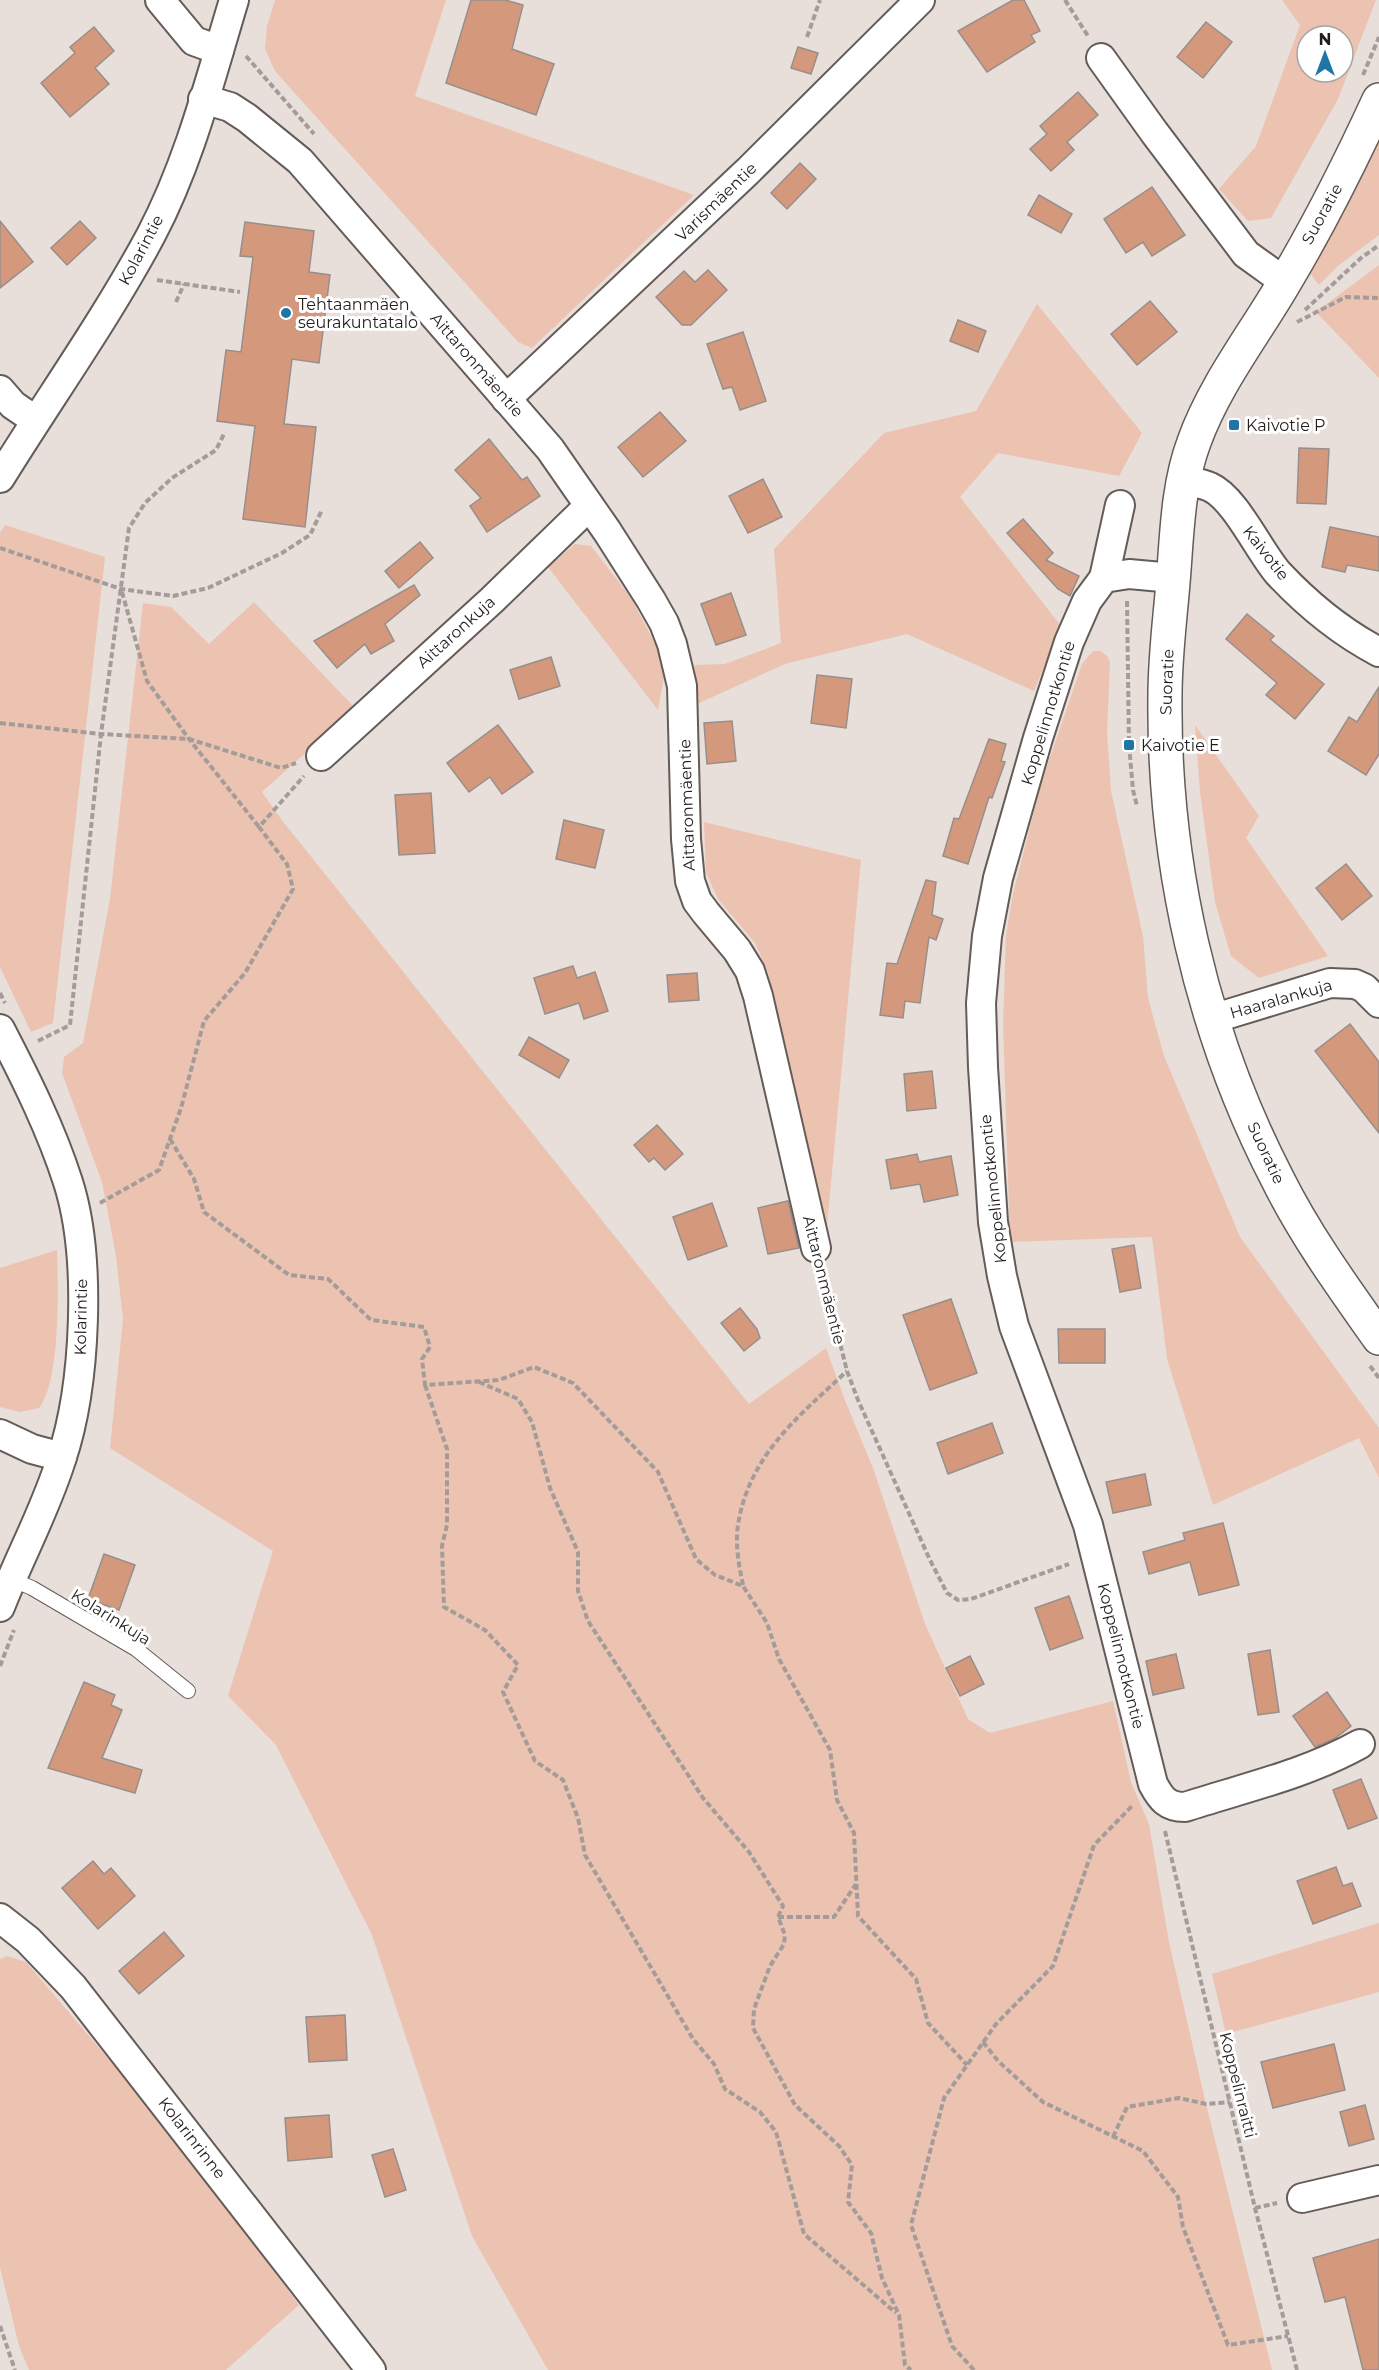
<svg xmlns="http://www.w3.org/2000/svg" width="1379" height="2370" font-family="Montserrat,sans-serif">
	<style>
		.green { fill: #ecc3b1; fill-rule: evenodd }
		.building { fill: #d4997d; stroke: #988e8a; stroke-width: 1.5 }
		.lines { fill: none; stroke-linecap: round; stroke-linejoin: round }
		.service-casing { stroke: #645c58; stroke-width: 16 }
		.minor-casing { stroke: #645c58; stroke-width: 32 }
		.tertiary-casing { stroke: #645c58; stroke-width: 36 }
		.path { stroke: #a49c99; stroke-width: 4; stroke-dasharray: 6 3; stroke-linecap: butt }
		.service { stroke: #fff; stroke-width: 14 }
		.minor { stroke: #fff; stroke-width: 28 }
		.tertiary { stroke: #fff; stroke-width: 33 }
		.poi-dot { fill: #1f75a5; stroke: #fff; stroke-width: 2 }
		.labels { text-anchor: middle; dominant-baseline: central; stroke-width: 6; stroke-linejoin: round; paint-order: stroke }
		.street-label { font-size: 16px; fill: #221e1d; stroke: #fff }
		.poi-label { font-size: 16px; fill: #221e1d; stroke: #fff; text-anchor: start }
	</style>
	<rect width="100%" height="100%" fill="#e8deda"/>
	<g class="green">
		<polygon points="275,0 446,0 415,96 694,195 532,348 518,342 275,71 265,49 267,26"/>
		<path d="M1282,0H1376L1338,99L1271,218L1248,221L1219,189L1256,146L1300,25ZM1307,36H1343V72H1307Z"/>
		<polygon points="1379,137 1379,235 1339,265 1319,285 1310,273"/>
		<polygon points="1379,265 1379,378 1316,312"/>
		<polygon points="1037,304 1142,433 1119,476 998,453 960,497 1061,626 1034,691 907,634 785,664 697,704 694,665 725,664 781,643 774,549 884,433 976,411"/>
		<polygon points="5,525 105,557 53,1023 31,1032 0,967 0,533"/>
		<polygon points="575,544 591,546 631,598 666,665 658,710 548,567"/>
		<polygon points="254,602 355,708 262,792 281,819 749,1404 826,1348 846,1403 873,1468 925,1624 968,1719 990,1733 1113,1701 1131,1782 1149,1824 1169,1942 1206,2104 1272,2370 548,2370 472,2236 372,1935 276,1745 228,1696 273,1551 110,1448 123,1319 116,1256 102,1182 62,1073 64,1057 83,1043 110,899 143,603 171,607 209,644"/>
		<polygon points="1093,651 1101,651 1108,657 1110,663 1107,732 1111,791 1143,936 1148,998 1164,1056 1240,1237 1379,1428 1379,1478 1359,1438 1213,1505 1167,1359 1152,1237 1010,1242 1003,1024 1006,935 1013,894 1041,784 1082,664"/>
		<polygon points="1195,725 1259,816 1246,838 1328,956 1259,978 1231,956 1215,902 1200,792"/>
		<polygon points="704,822 861,860 826,1237 768,972 755,943 718,899 706,873"/>
		<path d="M57,1250C58,1287 61,1380 39,1408L20,1412L0,1407V1268Z"/>
		<polygon points="1379,1923 1379,1992 1226,2034 1212,1974"/>
		<polygon points="7,1956 26,1962 180,2143 299,2305 226,2370 29,2370 19,2346 0,2267 0,1959"/>
	</g>
	<g class="building">
		<polygon points="471,0 505,0 523,5 512,49 554,64 536,115 446,83"/>
		<polygon points="1013,0 1024,0 1040,31 1031,35 1035,42 987,72 958,31"/>
		<polygon points="1206,22 1232,42 1203,78 1177,57"/>
		<polygon points="94,27 114,51 95,68 109,84 70,117 41,83 75,53 70,47"/>
		<polygon points="798,47 818,53 811,74 791,68"/>
		<polygon points="1078,92 1098,115 1067,142 1074,150 1051,171 1030,149 1047,134 1040,126"/>
		<polygon points="800,163 816,179 787,209 771,193"/>
		<polygon points="1152,187 1185,235 1152,256 1143,242 1126,253 1104,219"/>
		<polygon points="1039,195 1072,214 1061,233 1028,215"/>
		<polygon points="0,221 33,262 0,288"/>
		<polygon points="80,221 96,238 67,265 51,248"/>
		<polygon points="245,222 314,231 309,272 330,275 319,363 292,359 284,424 316,427 305,527 243,519 255,426 217,421 226,350 241,352 253,257 240,256"/>
		<polygon points="708,270 727,290 691,325 682,325 656,297 684,271 695,282"/>
		<polygon points="1150,301 1177,332 1137,365 1111,334"/>
		<polygon points="958,320 986,331 978,352 950,341"/>
		<polygon points="743,332 766,401 740,410 732,387 723,389 707,344"/>
		<polygon points="660,412 686,441 643,477 618,447"/>
		<polygon points="489,439 522,480 527,477 540,496 487,532 470,506 481,498 455,470"/>
		<polygon points="1299,448 1329,449 1326,504 1297,503"/>
		<polygon points="763,479 782,517 748,533 729,496"/>
		<polygon points="1023,519 1053,553 1046,560 1079,576 1070,596 1058,589 1007,533"/>
		<polygon points="1330,527 1379,537 1379,571 1347,565 1345,572 1322,567"/>
		<polygon points="420,542 433,558 399,588 385,571"/>
		<polygon points="414,585 420,595 385,624 394,641 371,654 365,644 337,668 314,641"/>
		<polygon points="731,593 746,635 716,645 701,604"/>
		<polygon points="1247,614 1274,636 1270,640 1324,684 1295,719 1266,695 1277,683 1226,639"/>
		<polygon points="551,657 560,686 519,699 510,670"/>
		<polygon points="817,675 852,679 846,728 811,723"/>
		<polygon points="1379,687 1379,754 1366,775 1328,751 1349,717 1357,722"/>
		<polygon points="732,721 736,761 707,764 704,723"/>
		<polygon points="498,725 533,772 502,794 490,777 469,792 447,763"/>
		<polygon points="989,739 1006,744 1001,761 1005,762 992,798 989,797 968,864 943,856 954,818 959,819"/>
		<polygon points="431,793 435,853 399,855 395,795"/>
		<polygon points="564,820 604,830 595,868 556,859"/>
		<polygon points="1346,864 1372,896 1342,920 1316,888"/>
		<polygon points="926,880 936,882 932,915 943,919 936,940 929,937 920,1003 905,1001 903,1018 880,1015 887,963 897,964"/>
		<polygon points="573,966 577,978 595,972 608,1011 584,1019 579,1003 545,1014 534,978"/>
		<polygon points="697,973 699,1000 669,1002 667,975"/>
		<polygon points="1350,1024 1379,1062 1379,1133 1315,1051"/>
		<polygon points="529,1037 569,1060 559,1078 519,1055"/>
		<polygon points="932,1071 936,1108 907,1111 904,1074"/>
		<polygon points="657,1125 683,1154 665,1170 654,1158 649,1162 634,1145"/>
		<polygon points="917,1154 919,1162 951,1156 958,1195 924,1202 920,1184 891,1189 886,1160"/>
		<polygon points="788,1201 799,1248 768,1254 758,1208"/>
		<polygon points="712,1203 727,1246 688,1260 673,1217"/>
		<polygon points="1134,1245 1141,1288 1120,1292 1112,1249"/>
		<polygon points="951,1299 977,1373 930,1390 903,1315"/>
		<polygon points="740,1308 757,1329 760,1338 744,1351 721,1323"/>
		<polygon points="1058,1329 1105,1329 1105,1363 1059,1363"/>
		<polygon points="992,1423 1003,1453 948,1474 937,1443"/>
		<polygon points="1145,1474 1151,1505 1113,1513 1106,1482"/>
		<polygon points="1223,1523 1239,1585 1199,1595 1190,1562 1149,1574 1143,1552 1185,1540 1183,1533"/>
		<polygon points="104,1554 135,1565 119,1610 88,1599"/>
		<polygon points="1069,1596 1083,1638 1050,1650 1035,1608"/>
		<polygon points="1270,1650 1279,1712 1258,1715 1248,1654"/>
		<polygon points="1176,1654 1184,1688 1153,1695 1146,1661"/>
		<polygon points="970,1656 984,1684 960,1696 946,1668"/>
		<polygon points="84,1682 115,1695 111,1705 122,1710 102,1758 142,1770 135,1793 48,1768"/>
		<polygon points="1327,1692 1351,1726 1334,1739 1315,1747 1293,1716"/>
		<polygon points="1361,1779 1377,1818 1348,1829 1333,1790"/>
		<polygon points="93,1861 104,1874 111,1868 135,1896 98,1929 62,1888"/>
		<polygon points="1336,1867 1343,1886 1352,1883 1361,1906 1313,1924 1297,1881"/>
		<polygon points="164,1932 184,1956 139,1994 119,1971"/>
		<polygon points="345,2015 347,2060 309,2062 306,2017"/>
		<polygon points="1334,2044 1345,2090 1273,2108 1261,2062"/>
		<polygon points="1365,2105 1374,2139 1349,2146 1340,2112"/>
		<polygon points="329,2115 332,2157 288,2161 285,2118"/>
		<polygon points="393,2149 406,2190 385,2197 372,2155"/>
		<polygon points="1379,2239 1379,2370 1363,2370 1345,2297 1325,2302 1313,2258"/>
	</g>
	<g class="lines">
		<defs>
			<polyline id="service" points="11,1579 32,1588 136,1649 188,1691"/>
			<g id="minor">
				<polyline points="160,0 194,41 219,50"/>
				<polyline points="1101,58 1154,132 1246,254 1285,282"/>
				<polyline points="203,99 230,107 247,118 300,161 550,449 607,531 651,600 664,623 672,644 682,686 686,839 690,881 697,901 706,913 737,950 750,971 758,996 816,1248"/>
				<polyline points="0,390 13,405 35,420"/>
				<polyline points="506,399 748,171 920,0"/>
				<path d="M0,478C50,397 106,319 151,235C190,161 210,79 234,0"/>
				<path d="M1183,480C1192,482 1202,483 1210,487C1235,498 1259,551 1278,573C1307,604 1341,632 1379,652"/>
				<polyline points="1104,578 1120,505"/>
				<path d="M1173,578L1129,574L1104,578L1087,601L1069,642L1038,738L998,878L987,936L981,1003L983,1067L993,1222L1002,1276L1014,1326L1088,1525L1153,1784C1161,1799 1167,1807 1185,1807C1244,1788 1306,1774 1360,1744"/>
				<polyline points="321,756 492,600 589,506"/>
				<polyline points="1212,1019 1330,983 1355,984 1364,988 1379,1003"/>
				<path d="M0,1029C26,1079 51,1129 68,1182C92,1257 86,1386 61,1460C45,1511 19,1558 0,1607"/>
				<polyline points="0,1434 32,1449 62,1457"/>
				<polyline points="0,1918 28,1940 73,1987 371,2370"/>
				<polyline points="1302,2198 1379,2180"/>
			</g>
			<path id="tertiary" d="M1379,100C1350,163 1319,225 1283,285C1253,336 1214,386 1194,442C1176,490 1177,543 1172,594C1169,627 1165,661 1165,695C1163,861 1201,1032 1278,1180C1306,1236 1343,1287 1379,1338"/>
		</defs>
		<use href="#service" class="service-casing"/>
		<use href="#minor" class="minor-casing"/>
		<use href="#tertiary" class="tertiary-casing"/>
		<g class="path">
			<polyline points="1065,0 1088,36"/>
			<polyline points="807,37 820,0"/>
			<polyline points="246,56 314,134"/>
			<polyline points="1363,75 1379,37"/>
			<polyline points="157,280 240,292"/>
			<polyline points="176,302 184,284"/>
			<polyline points="1305,310 1361,258 1379,245"/>
			<polyline points="1297,322 1346,297 1379,298"/>
			<polyline points="0,548 121,589 173,596 208,588 282,553 310,535 322,510"/>
			<polyline points="122,592 147,681 189,739 259,827"/>
			<polyline points="1127,601 1129,745 1133,790 1137,806"/>
			<polyline points="0,723 101,734 189,739 281,768 296,763"/>
			<polyline points="0,993 5,1003"/>
			<polyline points="38,1041 70,1025 101,734 129,528 145,503 172,478 216,450 225,432"/>
			<polyline points="170,1139 194,1179 204,1212 289,1275 328,1279 371,1320 424,1327 430,1347 422,1359 425,1385 499,1380 534,1367 573,1383 658,1472 696,1559 715,1575 743,1586 767,1623 779,1659 830,1750 837,1800 854,1833 858,1916 916,1979 928,2023 967,2065"/>
			<polyline points="100,1203 159,1170 181,1108 204,1021 245,973 293,889 287,864 259,827 304,776"/>
			<polyline points="823,1275 847,1371 858,1400 930,1560 947,1593 958,1600 971,1599 1069,1564"/>
			<polyline points="1370,1366 1379,1378"/>
			<polyline points="479,1382 518,1399 532,1422 550,1488 578,1552 578,1591 588,1621 703,1798 749,1852 783,1906 778,1917 785,1935 784,1944 770,1966 754,2009 753,2028 795,2105 839,2146 852,2165 848,2202 871,2233 882,2278 899,2315 905,2365 911,2370"/>
			<polyline points="425,1385 447,1449 447,1525 442,1546 444,1607 485,1630 518,1665 503,1692 535,1761 563,1780 578,1818 585,1855 693,2039 714,2064 725,2089 760,2112 776,2132 804,2234 896,2313"/>
			<path d="M743,1585C739,1566 735,1545 738,1525C749,1455 798,1417 847,1371"/>
			<polyline points="0,1666 14,1630"/>
			<polyline points="1165,1831 1255,2208 1297,2370"/>
			<polyline points="778,1917 834,1917 856,1884"/>
			<polyline points="983,2042 998,2061 1043,2102 1143,2151 1178,2197 1183,2227 1228,2345 1288,2336"/>
			<polyline points="1113,2137 1127,2107 1179,2098 1206,2104 1230,2102"/>
			<polyline points="1255,2208 1277,2203"/>
			<polyline points="0,2326 15,2370"/>
			<polyline points="974,2370 952,2346 911,2225 944,2098 996,2024 1053,1966 1094,1845 1133,1805"/>
		</g>
		<use href="#service" class="service"/>
		<use href="#minor" class="minor"/>
		<use href="#tertiary" class="tertiary"/>
	</g>
	<g class="poi-dot">
		<circle cx="286" cy="313" r="6"/>
		<rect x="1228" y="419" width="12" height="12" rx="3"/>
		<rect x="1123" y="739" width="12" height="12" rx="3"/>
	</g>
	<g class="labels">
		<g class="street-label">
			<text transform="translate(716 202) rotate(-44)">Varismäentie</text>
			<text transform="translate(1322 214) rotate(-61)">Suoratie</text>
			<text transform="translate(141 250) rotate(-62)">Kolarintie</text>
			<text transform="translate(477 365) rotate(49)">Aittaronmäentie</text>
			<text transform="translate(1266 553) rotate(52)">Kaivotie</text>
			<text transform="translate(456 632) rotate(-42)">Aittaronkuja</text>
			<text transform="translate(1167 682) rotate(-88)">Suoratie</text>
			<text transform="translate(1048 713) rotate(-73)">Koppelinnotkontie</text>
			<text transform="translate(687 805) rotate(-92)">Aittaronmäentie</text>
			<text transform="translate(1281 999) rotate(-16)">Haaralankuja</text>
			<text transform="translate(1266 1153) rotate(65)">Suoratie</text>
			<text transform="translate(993 1189) rotate(-96)">Koppelinnotkontie</text>
			<text transform="translate(824 1280) rotate(76)">Aittaronmäentie</text>
			<text transform="translate(81 1317) rotate(-89)">Kolarintie</text>
			<text transform="translate(111 1617) rotate(32)">Kolarinkuja</text>
			<text transform="translate(1121 1656) rotate(76)">Koppelinnotkontie</text>
			<text transform="translate(1238 2085) rotate(76)">Koppelinraitti</text>
			<text transform="translate(192 2138) rotate(52)">Kolarinrinne</text>
		</g>
		<g class="poi-label">
			<text x="298" y="304">Tehtaanmäen<tspan x="298" dy="18">seurakuntatalo</tspan></text>
			<text x="1246" y="425">Kaivotie P</text>
			<text x="1141" y="745">Kaivotie E</text>
		</g>
	</g>
	<g transform="translate(1325 54)"><circle r="28" fill="#ffffff" stroke="#a7a5a5" stroke-width="1.5"/>
	<path d="M0-4.5L10 22L0 15L-10 22Z" fill="#1f75a5"/>
	<text y="-9" font-size="16" font-weight="bold" text-anchor="middle" fill="#221e1d">N</text>
	</g>
</svg>
